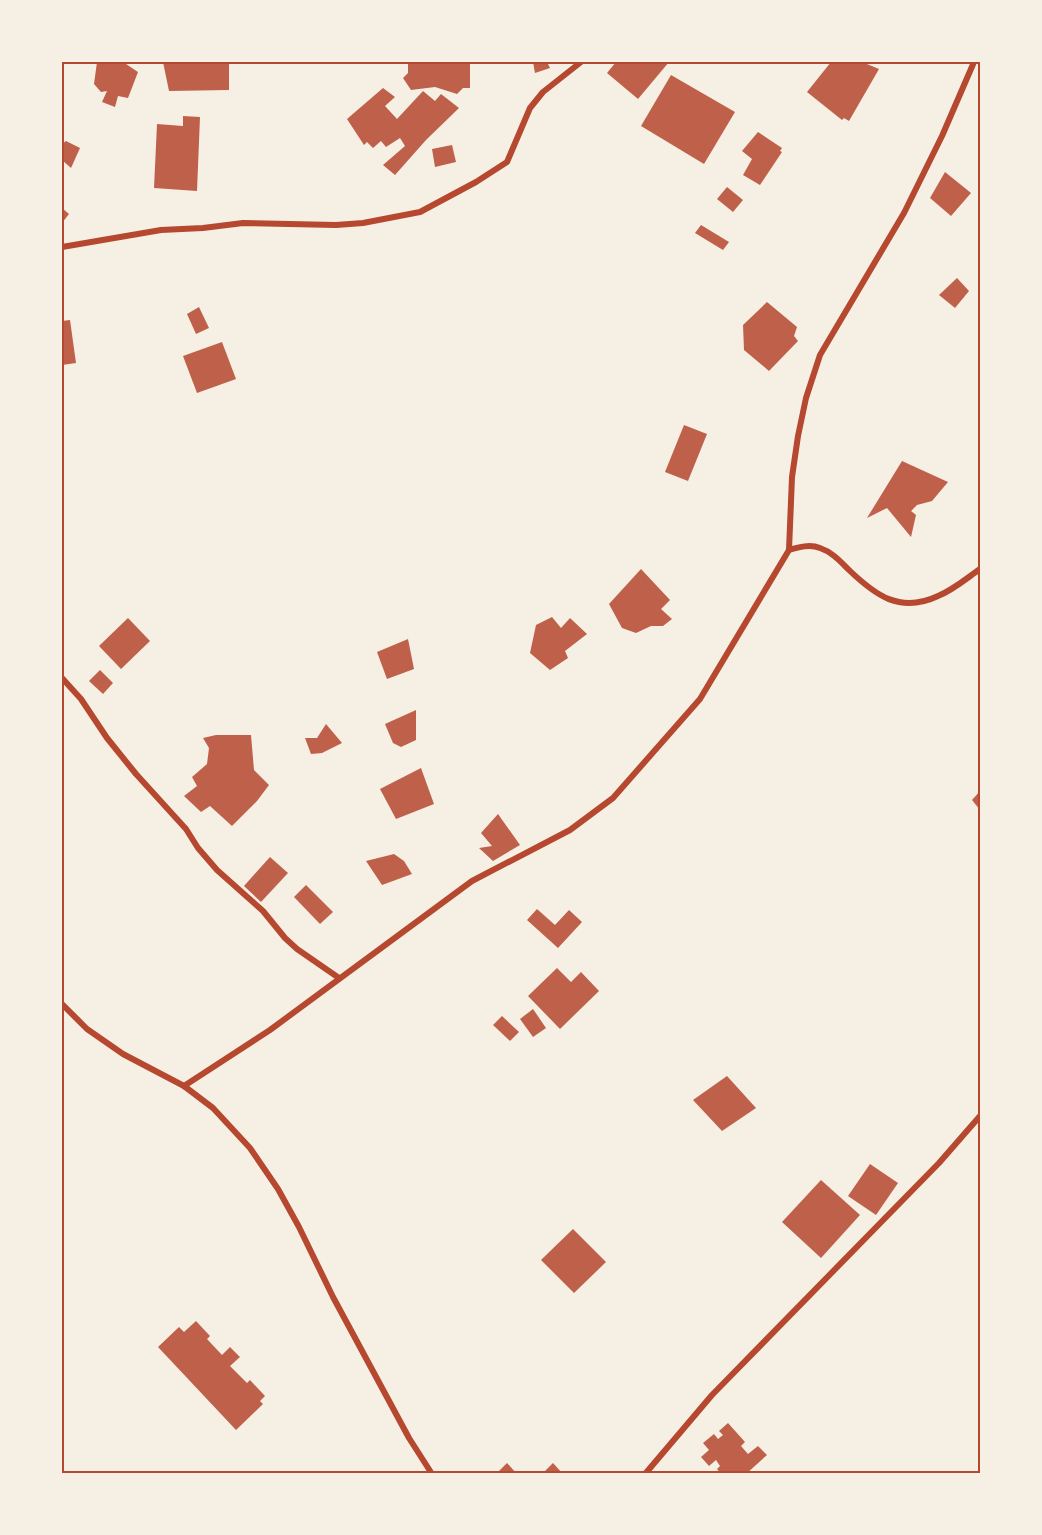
<svg xmlns="http://www.w3.org/2000/svg" width="1042" height="1535" font-family="'PT Sans Narrow',sans-serif">
	<style>
		.building { fill: #bf614a }
		.lines { fill: none; stroke-linecap: round; stroke-linejoin: round }
		.minor { stroke: #b5482f; stroke-width: 6 }
		.neatline { fill: none; stroke: #b5482f; stroke-width: 2 }
	</style>
	<rect width="100%" height="100%" fill="#f6efe4"/>
	<g class="building">
		<polygon points="97,62 127,62 126,64 138,72 128,98 118,96 115,107 102,102 107,91 101,92 94,84"/>
		<polygon points="163,62 229,62 229,90 169,91"/>
		<polygon points="408,62 470,62 470,88 463,88 457,94 435,87 411,90 403,78 408,73"/>
		<polygon points="533,62 547,62 550,68 535,73"/>
		<polygon points="616,62 669,62 638,99 607,73"/>
		<polygon points="831,62 862,62 879,69 849,121 844,118 842,120 807,92"/>
		<polygon points="671,75 735,112 704,164 641,126"/>
		<polygon points="383,88 395,97 385,106 397,119 423,91 435,101 441,94 459,108 426,140 395,175 383,165 405,146 400,138 386,147 381,141 373,148 367,142 364,145 347,119"/>
		<polygon points="183,116 200,117 197,191 154,188 157,124 183,126"/>
		<polygon points="758,132 782,148 780,151 782,152 760,185 743,175 752,159 742,151"/>
		<polygon points="66,141 80,148 71,168 62,160 62,144"/>
		<polygon points="452,145 456,162 435,167 432,149"/>
		<polygon points="945,172 971,193 951,216 930,198"/>
		<polygon points="727,187 743,200 733,212 717,199"/>
		<polygon points="62,208 69,214 62,223"/>
		<polygon points="701,225 729,242 723,250 695,233"/>
		<polygon points="957,278 969,291 955,308 939,295"/>
		<polygon points="767,302 797,327 794,336 798,341 769,371 744,350 743,325"/>
		<polygon points="199,307 209,328 196,334 187,314"/>
		<polygon points="70,320 76,363 62,365 62,321"/>
		<polygon points="222,342 236,379 197,393 183,356"/>
		<polygon points="684,425 707,434 688,481 665,472"/>
		<polygon points="902,461 948,482 932,501 917,505 911,511 916,515 911,537 887,508 867,518"/>
		<polygon points="641,569 670,600 661,609 672,619 663,626 651,626 636,633 622,628 609,604"/>
		<polygon points="552,617 561,628 570,618 587,634 565,651 568,658 550,670 530,653 536,625"/>
		<polygon points="128,618 150,641 121,669 99,646"/>
		<polygon points="408,639 414,669 387,679 377,652"/>
		<polygon points="100,670 113,683 103,694 89,681"/>
		<polygon points="416,710 416,740 401,747 393,743 385,724"/>
		<polygon points="326,724 342,743 322,753 311,754 305,738 317,738"/>
		<polygon points="216,735 251,735 254,770 269,785 257,801 232,826 210,806 201,812 184,796 197,786 192,777 207,764 209,748 203,738"/>
		<polygon points="421,768 434,804 396,819 380,789"/>
		<polygon points="980,791 980,810 972,800"/>
		<polygon points="498,814 520,845 493,861 479,848 492,846 481,833"/>
		<polygon points="394,854 404,861 412,874 382,885 366,861"/>
		<polygon points="270,857 288,873 261,902 244,886"/>
		<polygon points="306,885 333,912 320,924 294,897"/>
		<polygon points="537,909 555,925 569,910 582,922 558,948 527,920"/>
		<polygon points="557,968 571,982 581,972 599,991 560,1029 528,996"/>
		<polygon points="533,1009 546,1028 533,1037 520,1019"/>
		<polygon points="502,1016 519,1032 510,1041 493,1025"/>
		<polygon points="727,1076 756,1108 722,1131 693,1100"/>
		<polygon points="870,1164 898,1183 876,1215 848,1196"/>
		<polygon points="821,1180 860,1215 821,1258 782,1222"/>
		<polygon points="573,1229 606,1262 574,1293 541,1260"/>
		<polygon points="196,1321 210,1336 207,1339 222,1355 230,1347 240,1357 230,1366 247,1383 250,1380 265,1396 260,1401 263,1404 236,1430 158,1347 179,1327 184,1332"/>
		<polygon points="728,1423 745,1442 741,1446 748,1454 758,1446 767,1455 746,1474 721,1474 717,1469 720,1466 716,1460 709,1466 701,1457 709,1450 703,1443 714,1434 718,1439 723,1435 719,1431"/>
		<polygon points="507,1463 517,1474 496,1474"/>
		<polygon points="553,1463 563,1474 542,1474"/>
	</g>
	<g class="lines">
		<g class="minor">
			<polyline points="62,247 161,230 203,228 243,223 336,225 363,223 420,212 476,182 507,162 530,108 543,92 581,62"/>
			<path d="M789,550C799,547 810,544 820,548C832,552 840,561 849,570C875,595 900,614 938,596C953,590 967,578 980,569"/>
			<polyline points="62,678 81,699 107,738 136,774 186,829 198,848 217,870 263,911 285,938 297,949 339,978"/>
			<polyline points="62,1004 87,1029 123,1054 184,1086 213,1108 250,1148 278,1189 299,1227 333,1297 409,1438 432,1474"/>
			<polyline points="184,1086 270,1030 472,881 570,830 613,798 700,699 789,550 792,477 798,436 806,398 820,355 904,213 942,136 974,62"/>
			<polyline points="645,1474 712,1395 939,1163 980,1116"/>
		</g>
	</g>
	<rect width="1042" height="1535" fill="none" stroke="#f6efe4" stroke-width="126"/>
	<rect x="63" y="63" width="916" height="1409" class="neatline"/>
</svg>
